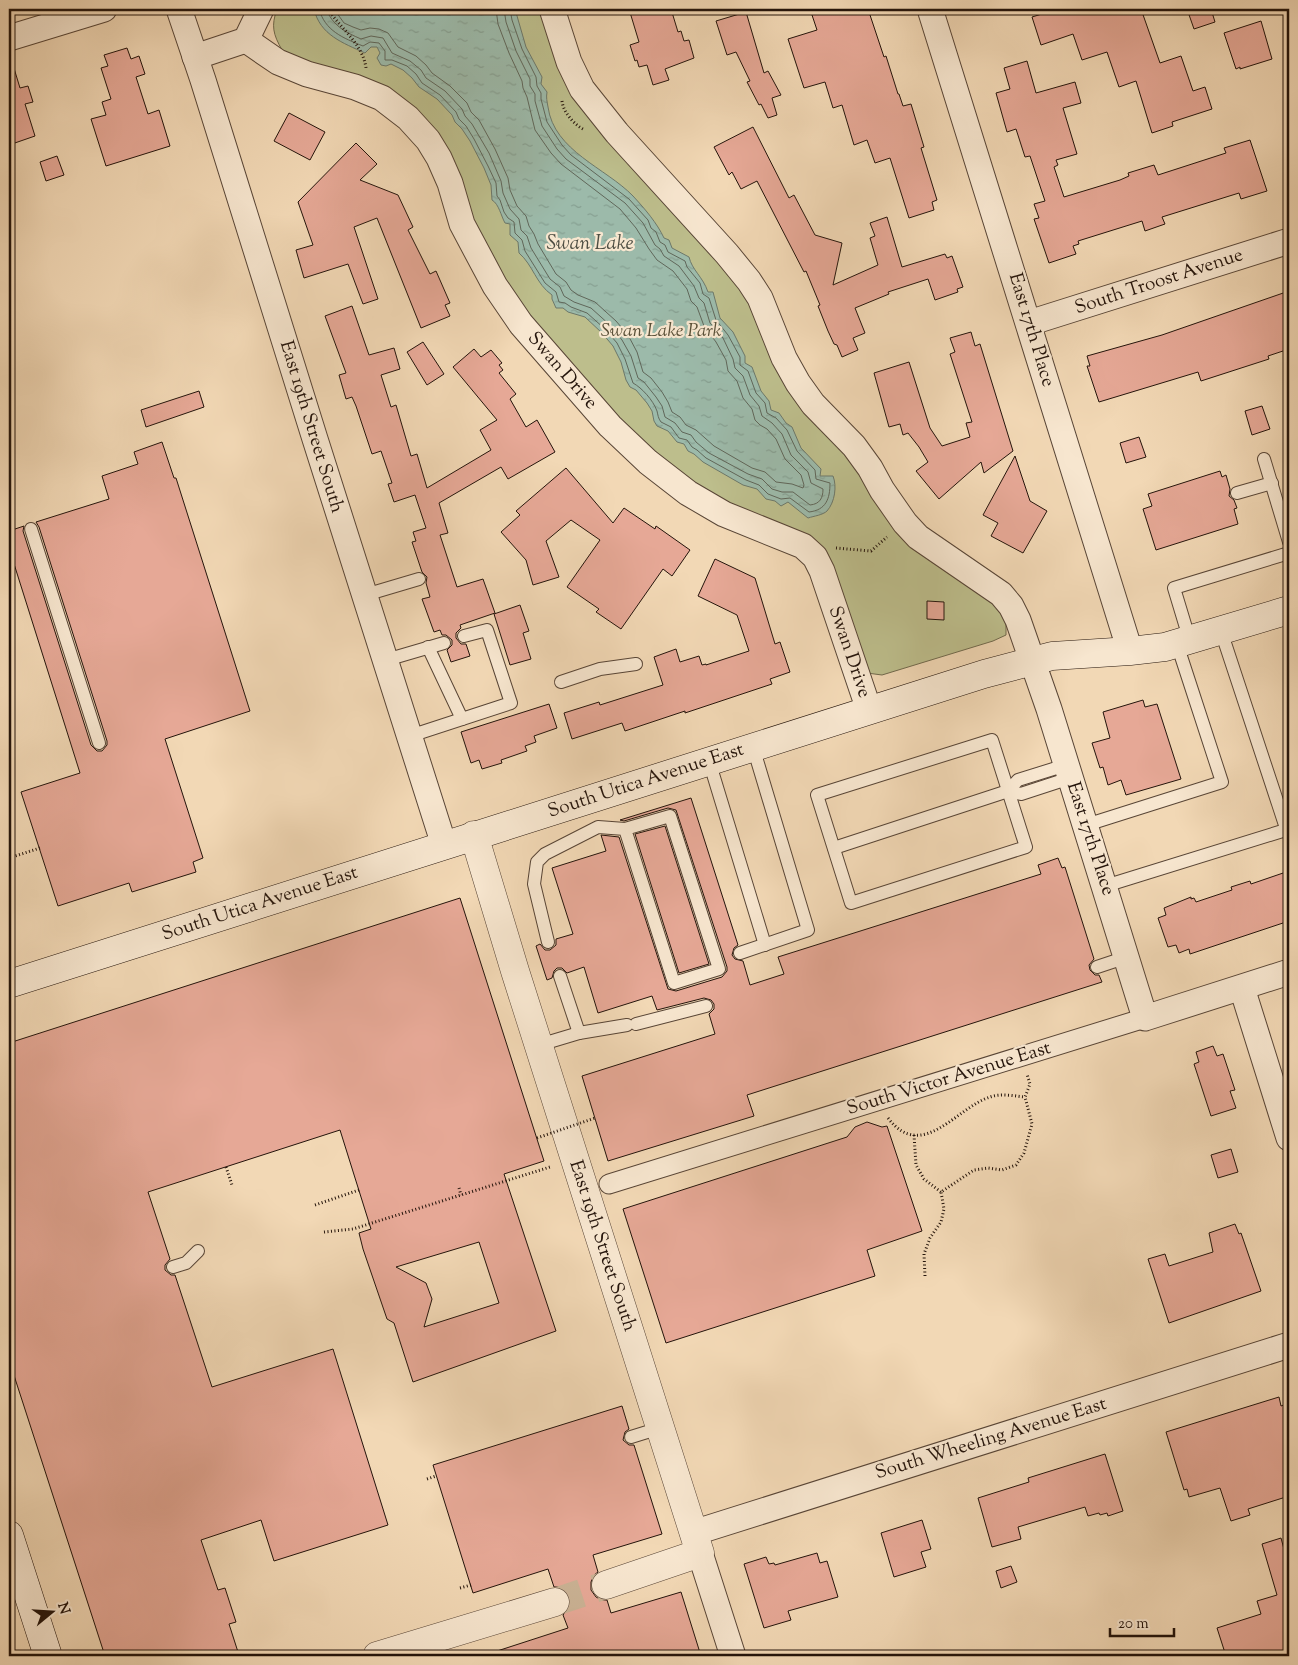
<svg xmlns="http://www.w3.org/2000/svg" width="1298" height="1665" font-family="'Sorts Mill Goudy',serif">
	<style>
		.green { fill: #bdbe8c; stroke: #70694c }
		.water { fill: url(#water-ripples); stroke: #6c786a }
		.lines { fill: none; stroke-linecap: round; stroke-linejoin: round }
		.shore { stroke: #60675a; stroke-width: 1 }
		.building { fill: #e6a896; stroke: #24140b; fill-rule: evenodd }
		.tertiary-tunnel { stroke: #c9b193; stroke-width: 28; stroke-dasharray: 28 14; stroke-linecap: butt }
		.service-casing { stroke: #584536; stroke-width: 14 }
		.pedestrian-casing { stroke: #584536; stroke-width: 21 }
		.minor-casing { stroke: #584536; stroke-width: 27 }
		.tertiary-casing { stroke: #584536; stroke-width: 29 }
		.secondary-casing { stroke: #24140b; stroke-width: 29 }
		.path { stroke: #24140b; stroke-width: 3; stroke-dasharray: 1 2.5; stroke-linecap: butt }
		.service { stroke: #f7e6cf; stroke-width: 12 }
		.pedestrian { stroke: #f7e6cf; stroke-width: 19 }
		.minor { stroke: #f7e6cf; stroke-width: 25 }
		.tertiary { stroke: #f7e6cf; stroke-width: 28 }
		.secondary { stroke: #f7e6cf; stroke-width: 28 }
		.path-bridge { stroke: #24140b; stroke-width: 3; stroke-dasharray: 1 2.5; stroke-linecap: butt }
		.labels { text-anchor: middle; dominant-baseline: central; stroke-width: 4.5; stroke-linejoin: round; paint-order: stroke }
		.street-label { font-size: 19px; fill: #24140b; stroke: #f7e6cf }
		.park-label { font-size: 19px; font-style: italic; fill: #5a5038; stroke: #f7e6cf }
		.water-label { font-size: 20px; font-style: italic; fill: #4e4e43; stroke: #f7e6cf }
	</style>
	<defs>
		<pattern id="water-ripples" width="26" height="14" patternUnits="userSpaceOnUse" patternTransform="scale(1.25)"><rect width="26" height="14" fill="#9cbaaa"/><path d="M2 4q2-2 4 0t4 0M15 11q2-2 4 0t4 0" fill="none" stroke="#869f91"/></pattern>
	</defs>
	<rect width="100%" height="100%" fill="#f2d8b5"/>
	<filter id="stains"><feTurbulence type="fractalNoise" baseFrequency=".004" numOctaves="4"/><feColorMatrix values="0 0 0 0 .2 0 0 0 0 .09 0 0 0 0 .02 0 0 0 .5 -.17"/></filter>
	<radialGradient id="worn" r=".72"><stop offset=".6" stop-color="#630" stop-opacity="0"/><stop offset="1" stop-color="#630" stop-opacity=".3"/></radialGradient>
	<path class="green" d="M277,9H544L554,46L733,274L763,324L966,581L1002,610L1006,622V635L993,641L882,675L867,673L828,565L732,509L650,453L535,326L488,258L444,150L282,50C273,34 271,26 277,9Z"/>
	<path class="water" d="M314,9H515L526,47L542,77L541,84L547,92C546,98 547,101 548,107C554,151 606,168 633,196C645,209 657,223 664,238L669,240L672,248L689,257C692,270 703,277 708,292H713L720,318L733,332L745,356V363L752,367L761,391L769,401L771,410L779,413L786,423L792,427L801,448L821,469L820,476H833C837,486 835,502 827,511C823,515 814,516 808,518L788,502L781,506L775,501L766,499L757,489L743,485L703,462L694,454L688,451L684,444L677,442L668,431L657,426L654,421L652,411L647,403L636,390L630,387L626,380L621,362L613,346L602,333L585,317L568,312L563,308H556L552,299V295C536,284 533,265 519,253L518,242L510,235V224L505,223C501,216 499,204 492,200L491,185L484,168L470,141L462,129L455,122L452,115L437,99L419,87L412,78L403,70L391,64L386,66L381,65L377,58L380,53L377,47H371L365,53C343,43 320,35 314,9Z"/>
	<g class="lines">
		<g class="shore">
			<path d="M319,9C325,31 343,38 363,46L370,42L379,43L385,51V60H392L407,66L416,74L422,83L440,95L456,112L459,119L466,126L474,139L488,166L496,183L497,196L500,200L504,212L508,218L514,222L515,233L522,240L525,251L545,283L556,292L559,302L565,303L571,307L587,313L605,329L617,343L625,359L633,383C642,388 653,400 657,411C658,415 658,418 661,422L671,427L679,438L687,440L692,447L697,450L706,458L746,480L759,485L768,494L781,499L790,498L809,512C826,510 830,499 830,483L816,479L815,470L797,451L787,430L776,418L767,413L765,403L756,393L748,371L740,365V357L728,335L716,320L709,298L703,294L700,283L687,267L685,261L668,252L665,245L660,242L656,232L651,228L648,220L629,199L571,155L562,145L547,122L541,99V93L537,86L536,77L522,49L512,20L510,9"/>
			<path d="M326,9C333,26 345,32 361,39L371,36L383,38L392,53L410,61L421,70L426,78L445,91L462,109L465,116L472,124L489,153L501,181L503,193L510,209L519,219L521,230L527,236L531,248L550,279L560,287L564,296L574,302L591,308L611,326L622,340L631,356L638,378L644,382L656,397L662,406L665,417L675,423L682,432L691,435L696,442L709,453L748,474L762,479L772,489L782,492H793L810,505C820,504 823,498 823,489L811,483L808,472L791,455L782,434L772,423L762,416L759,406L750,395L743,376L735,368L733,359L723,338L710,323L704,303L699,298L694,286L679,266L664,256L660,249L655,245L643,223L625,203L566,159L557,149L542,126L535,101V94L530,86V79L516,51L506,22L504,9"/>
			<polyline points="334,9 344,23 353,27 361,30 370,28 379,29 388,33 398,47 416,56 426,65 432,73 450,86 467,103 471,112 479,120 495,149 508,178 510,190 517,206 526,216 529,226 534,234 538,244 556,274 566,282 571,290 578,295 595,302 616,321 628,335 637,352 643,372 651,378 662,392 668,402 672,412 680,417 686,425 696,430 714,446 752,468 765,472 776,482 792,484 803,488 804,485 801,475 785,459 776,439 767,429 760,425 755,420 752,409 743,398 737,381 728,371 726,360 716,342 704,326 697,307 691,301 687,289 673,271 657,260 649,249 636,228 620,209 561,164 551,153 535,130 527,97 523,88 522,81 509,53 498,24 496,9"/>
		</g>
	</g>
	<g class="building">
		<polygon points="629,9 671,9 678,32 681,31 684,41 689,40 694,58 665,69 669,80 653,85 647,65 639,67 637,60 635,61 630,45 639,42"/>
		<polygon points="810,9 868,9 884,57 886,56 898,94 899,94 903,106 911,104 924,147 921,148 937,200 932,202 934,210 909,218 890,158 875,163 867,140 854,145 842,105 833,108 825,82 804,88 788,39 817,30"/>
		<polygon points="1058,9 1141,9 1160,63 1181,56 1193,91 1205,87 1212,109 1172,122 1173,126 1152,133 1136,81 1119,87 1107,52 1082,60 1073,34 1041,45 1032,17"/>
		<polygon points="1187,9 1211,9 1215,22 1194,29"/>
		<polygon points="746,12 764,73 768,71 781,95 772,98 777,115 768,118 761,104 759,105 747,82 750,81 736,52 727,55 716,21"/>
		<polygon points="1261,21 1272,59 1240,69 1240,67 1236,69 1224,33"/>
		<polygon points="127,48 131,59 139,56 145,74 136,77 148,114 159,110 170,146 106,166 91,119 106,115 102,102 111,99 101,68 108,66 104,55"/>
		<polygon points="1027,61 1036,93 1075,82 1081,103 1063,108 1077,154 1056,160 1058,165 1054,167 1064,197 1120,180 1129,176 1128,173 1154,165 1158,175 1226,153 1224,148 1250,140 1267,191 1241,199 1239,193 1162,217 1165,224 1145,231 1142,221 1078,241 1079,244 1073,246 1076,254 1049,263 1034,219 1039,218 1034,204 1045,201 1030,156 1025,157 1016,129 1007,132 996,93 1010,89 1004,68"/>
		<polygon points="13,65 20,88 28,86 33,102 25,104 35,136 9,145 9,66"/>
		<polygon points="289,113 325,132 310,160 274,141"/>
		<polygon points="753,127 789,198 794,195 815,235 842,243 833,285 878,265 870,238 875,236 870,223 887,217 902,267 945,254 947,258 952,256 963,287 957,289 958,292 935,300 928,279 888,292 889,294 855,308 865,333 853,338 858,350 842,357 837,345 834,344 828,331 818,306 820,305 806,271 804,272 757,181 741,189 732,172 729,175 714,147"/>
		<polygon points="356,143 377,164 360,180 398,195 413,227 408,230 430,274 436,271 450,303 445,305 450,316 421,328 377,218 354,227 378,299 363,304 348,264 304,278 296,250 313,245 298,202"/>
		<polygon points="57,156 64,175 46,181 40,162"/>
		<polygon points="1289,291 1289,349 1268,356 1269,359 1201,381 1198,372 1099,402 1087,366 1090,366 1087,356 1162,335"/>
		<polygon points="352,306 369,355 394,348 400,369 381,375 391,407 396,405 411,456 417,454 427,488 491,450 480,430 497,420 453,367 474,349 481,357 491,350 502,363 499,365 503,370 499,373 516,394 510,399 526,427 537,420 555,452 508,479 501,467 439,503 448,533 440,535 457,587 483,579 495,613 460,625 461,628 456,633 456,638 461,644 466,644 470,656 451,662 447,650 452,645 452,640 446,635 442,635 440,630 434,632 422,599 430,597 426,583 427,577 422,572 412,542 416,541 413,532 426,528 415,495 394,502 388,484 392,483 381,451 372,454 356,406 352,397 346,399 339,375 346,373 325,316"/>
		<polygon points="971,332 975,346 980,344 1013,451 984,473 981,462 939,499 916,471 928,462 919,447 908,433 903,435 900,424 889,427 874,373 909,362 930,428 942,446 970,437 966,423 972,422 950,354 955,352 950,338"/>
		<polygon points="423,342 444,374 427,385 407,352"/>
		<polygon points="199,391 204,407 146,427 141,410"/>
		<polygon points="1262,406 1270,429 1252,435 1245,411"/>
		<polygon points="1139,437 1146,457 1126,463 1120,443"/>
		<polygon points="162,442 174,478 176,478 250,711 165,739 203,858 193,862 196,872 132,892 129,883 58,906 21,792 80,773 9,548 9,531 24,526 23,531 91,745 97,751 102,751 107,745 107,741 39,527 36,522 109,499 102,476 138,464 134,452"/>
		<polygon points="1015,456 1030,501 1047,511 1023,553 991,536 998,523 983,515"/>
		<polygon points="566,468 613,523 624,508 655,529 656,526 690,550 672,576 663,569 621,629 596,612 599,609 567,587 600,540 571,520 546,541 559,577 533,585 526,560 501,532 520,515 516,511"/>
		<polygon points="1220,471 1222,477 1226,475 1230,489 1229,496 1234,500 1237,508 1234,509 1238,524 1156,550 1143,509 1152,506 1148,494"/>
		<polygon points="715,559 755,578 775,644 780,642 790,672 770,679 772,684 685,713 685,711 625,731 622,723 572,739 564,713 599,702 600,705 663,685 654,657 676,649 680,662 699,656 702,665 706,664 706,665 749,651 737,615 698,596"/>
		<polygon points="927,601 944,602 944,620 927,619"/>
		<polygon points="520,605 529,631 523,633 531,659 510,665 494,614"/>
		<polygon points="1143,700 1145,707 1157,704 1181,779 1126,795 1121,780 1108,785 1103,767 1100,768 1092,743 1110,738 1103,712"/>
		<polygon points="549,704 557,728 534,736 536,742 525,746 527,751 501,760 502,763 482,769 479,760 471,763 461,732"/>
		<polygon points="691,798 738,945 734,948 732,955 735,959 743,961 750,985 784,974 778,957 1041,874 1038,865 1058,858 1062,868 1065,867 1094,959 1089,965 1090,970 1095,975 1099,975 1102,982 747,1095 754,1116 608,1161 582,1076 715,1034 709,1014 714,1009 714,1004 711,1000 704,998 657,1010 652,996 598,1013 584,967 567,973 562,968 557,968 554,971 552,978 547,980 536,946 540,944 545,950 550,950 556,945 556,939 573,934 552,868 606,851 601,835 619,837 668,989 676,991 722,977 727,971 727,967 676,810 668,808 624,821 620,820"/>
		<polygon points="665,826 709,964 679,973 635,834"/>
		<polygon points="1289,871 1289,921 1190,954 1189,949 1179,953 1176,945 1168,947 1158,918 1166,915 1164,908 1191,897 1191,899 1194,898 1196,902 1232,890 1231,887 1250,881 1251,884"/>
		<path d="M460,898L544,1161L504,1174L556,1331L413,1382L394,1323L387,1319L363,1249L359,1233L371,1229L340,1130L148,1192L170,1259L165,1265V1270L171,1275H175L212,1387L333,1349L388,1525L274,1561L261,1520L201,1540L218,1590L225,1588L236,1622L229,1624L238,1652L226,1656H105L9,1360V1043ZM479,1242L499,1303L424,1327L432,1299L426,1283L396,1267Z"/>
		<polygon points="1213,1046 1217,1056 1223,1054 1235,1090 1230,1091 1236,1108 1211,1116 1194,1064 1199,1062 1196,1052"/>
		<polygon points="867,1122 882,1127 887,1126 922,1231 867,1250 875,1276 666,1343 623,1209 847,1137 855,1127"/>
		<polygon points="1231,1149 1238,1172 1218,1178 1211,1155"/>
		<polygon points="1235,1224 1239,1234 1241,1233 1261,1291 1169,1323 1148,1259 1165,1254 1169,1266 1213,1252 1209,1233"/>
		<polygon points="1279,1397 1281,1406 1289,1403 1289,1496 1248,1509 1250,1515 1231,1521 1220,1488 1189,1497 1187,1489 1184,1490 1166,1432"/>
		<polygon points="622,1406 629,1429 625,1432 623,1440 629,1445 634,1445 662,1534 593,1555 598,1572 594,1575 591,1582 591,1590 596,1597 602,1600 607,1600 611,1613 681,1592 701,1656 491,1656 491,1653 568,1628 563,1615 570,1606 570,1597 565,1590 559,1587 554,1587 548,1569 473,1593 433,1465"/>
		<polygon points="1105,1454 1123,1511 1108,1516 1107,1513 1100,1515 1099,1513 1088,1516 1085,1507 1018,1527 1021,1539 992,1547 978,1498 1029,1482 1028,1478"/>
		<polygon points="922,1520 931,1549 921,1552 926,1567 894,1577 881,1533"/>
		<polygon points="1281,1538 1289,1568 1289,1656 1226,1656 1217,1628 1261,1614 1257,1601 1277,1595 1262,1544"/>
		<polygon points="817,1553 820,1563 827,1561 838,1597 788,1611 791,1620 764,1628 744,1564 766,1557 769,1564 774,1563 775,1565"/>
		<polygon points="1011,1566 1017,1582 1001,1588 996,1571"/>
	</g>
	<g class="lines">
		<polyline class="tertiary-tunnel" points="555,1602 606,1585"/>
		<defs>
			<g id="service">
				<polyline points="1264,459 1289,542"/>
				<polyline points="1237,493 1272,483"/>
				<polyline points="31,529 99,743"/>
				<polyline points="365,595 419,579"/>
				<polyline points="1221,631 1286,828"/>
				<polyline points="1190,641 1174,588 1289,553"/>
				<polyline points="428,647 462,719"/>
				<polyline points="386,660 444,643"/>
				<polyline points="561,682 600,669 636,664"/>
				<polyline points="410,736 511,703 487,630 464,636"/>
				<polygon points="992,740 1026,847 851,903 817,795"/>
				<polyline points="709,761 765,945"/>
				<polyline points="1008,791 1021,794 1070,778"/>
				<polyline points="1086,825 1222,782 1177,644"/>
				<polyline points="834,848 1008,791 1018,780 1066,765"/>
				<polyline points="1105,886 1289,829"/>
				<polyline points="548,942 534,884 537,862 545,854 598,827 625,829 674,983 719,969 670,816 625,829"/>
				<polyline points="740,953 808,930 753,747"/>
				<polyline points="1097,967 1127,957"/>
				<polyline points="560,976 579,1033"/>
				<polyline points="636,1024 706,1006"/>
				<polyline points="539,1045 579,1033 627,1025"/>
				<polyline points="173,1267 186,1263 198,1251"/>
				<polyline points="631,1437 660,1428"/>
			</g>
			<polyline id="pedestrian" points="609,1184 1145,1018"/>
			<g id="minor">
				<polyline points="179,9 203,80 315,439 444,845"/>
				<polyline points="552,9 569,62 582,89 617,133 727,254 749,281 760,298 784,358 798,383 813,404 854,446 870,468 882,490 905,523 918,537 1001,594 1011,606 1018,620 1049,709 1145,1018 1289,972"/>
				<polyline points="930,9 1130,651"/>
				<polyline points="9,38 104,9"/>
				<polyline points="246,40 278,62 307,74 355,87 382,98 408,118 428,140 439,158 450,183 462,224 495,286 521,324 610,426 648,462 688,493 724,514 803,546 815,557 822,571 869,710"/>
				<polyline points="195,57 246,40 261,9"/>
				<polyline points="1029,323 1289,241"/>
				<polyline points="1242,988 1289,1138"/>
				<polyline points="693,1533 1289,1345"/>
				<polyline points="700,1553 733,1656"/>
			</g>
			<g id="tertiary">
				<polyline points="474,835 515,971 700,1553 606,1585"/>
				<polyline points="377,1656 555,1602"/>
			</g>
			<g id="secondary">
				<polyline points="9,984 984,674 1052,656 1130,651 1165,647 1289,610"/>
				<polyline points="9,1535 48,1656"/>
			</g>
		</defs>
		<use href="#service" class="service-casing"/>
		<use href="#pedestrian" class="pedestrian-casing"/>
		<use href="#minor" class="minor-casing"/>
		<use href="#tertiary" class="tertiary-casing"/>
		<use href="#secondary" class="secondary-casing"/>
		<g class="path">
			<path d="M328,9C340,28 363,44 366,68"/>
			<path d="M562,101C563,112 575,126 585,130"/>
			<polyline points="836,548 871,551 887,537"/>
			<polyline points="9,858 40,848"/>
			<path d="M888,1118C922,1163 957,1107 990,1097C1001,1093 1014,1096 1025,1097"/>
			<polyline points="914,1135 916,1165 924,1179 941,1192"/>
			<polyline points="226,1167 232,1185"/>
			<polyline points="459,1188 461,1195"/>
			<polyline points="315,1205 359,1190"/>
			<polyline points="324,1232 353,1229 550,1167"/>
			<polyline points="925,1276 924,1254 930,1238 941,1222 944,1209 941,1192 974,1170 988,1168 1002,1170 1016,1165 1024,1153 1032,1124 1025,1097 1030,1084 1027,1074"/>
			<polyline points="427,1479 436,1476"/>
			<polyline points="460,1588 471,1585"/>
		</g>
		<use href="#service" class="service"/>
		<use href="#pedestrian" class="pedestrian"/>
		<use href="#minor" class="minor"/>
		<use href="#tertiary" class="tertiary"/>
		<use href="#secondary" class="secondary"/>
		<polyline class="path-bridge" points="537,1138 595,1118"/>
	</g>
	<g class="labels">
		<g class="street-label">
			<text transform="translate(1159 282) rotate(-18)">South Troost Avenue</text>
			<text transform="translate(1031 330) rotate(73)">East 17th Place</text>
			<text transform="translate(562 371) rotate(49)">Swan Drive</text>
			<text transform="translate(311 427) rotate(73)">East 19th Street South</text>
			<text transform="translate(849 652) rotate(71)">Swan Drive</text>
			<text transform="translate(646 781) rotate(-18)">South Utica Avenue East</text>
			<text transform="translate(1090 839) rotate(72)">East 17th Place</text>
			<text transform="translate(260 904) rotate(-18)">South Utica Avenue East</text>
			<text transform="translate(949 1079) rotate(-17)">South Victor Avenue East</text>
			<text transform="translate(602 1246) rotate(72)">East 19th Street South</text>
			<text transform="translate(991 1439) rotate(-17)">South Wheeling Avenue East</text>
		</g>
		<g class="park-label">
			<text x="661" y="331">Swan Lake Park</text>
		</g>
		<g class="water-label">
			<text x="590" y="244">Swan Lake</text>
		</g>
	</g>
	<rect width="1298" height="1665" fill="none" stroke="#f2d8b5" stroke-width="30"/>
	<rect x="10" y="10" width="1278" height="1645" fill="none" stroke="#24140b" stroke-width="2.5"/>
	<rect x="15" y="15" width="1268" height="1635" fill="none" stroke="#24140b"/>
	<g transform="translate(52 1612) rotate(72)" stroke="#f7e6cf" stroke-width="4" paint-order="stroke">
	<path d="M0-4L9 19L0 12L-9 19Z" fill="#24140b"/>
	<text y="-8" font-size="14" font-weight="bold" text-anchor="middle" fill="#24140b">N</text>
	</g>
	<path d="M1110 1628v8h64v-8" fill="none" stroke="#24140b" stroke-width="2.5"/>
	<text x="1118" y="1628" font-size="15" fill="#24140b" stroke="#f7e6cf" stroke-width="4" paint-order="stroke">20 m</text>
	<rect width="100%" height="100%" filter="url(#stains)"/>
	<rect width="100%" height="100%" fill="url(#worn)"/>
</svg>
